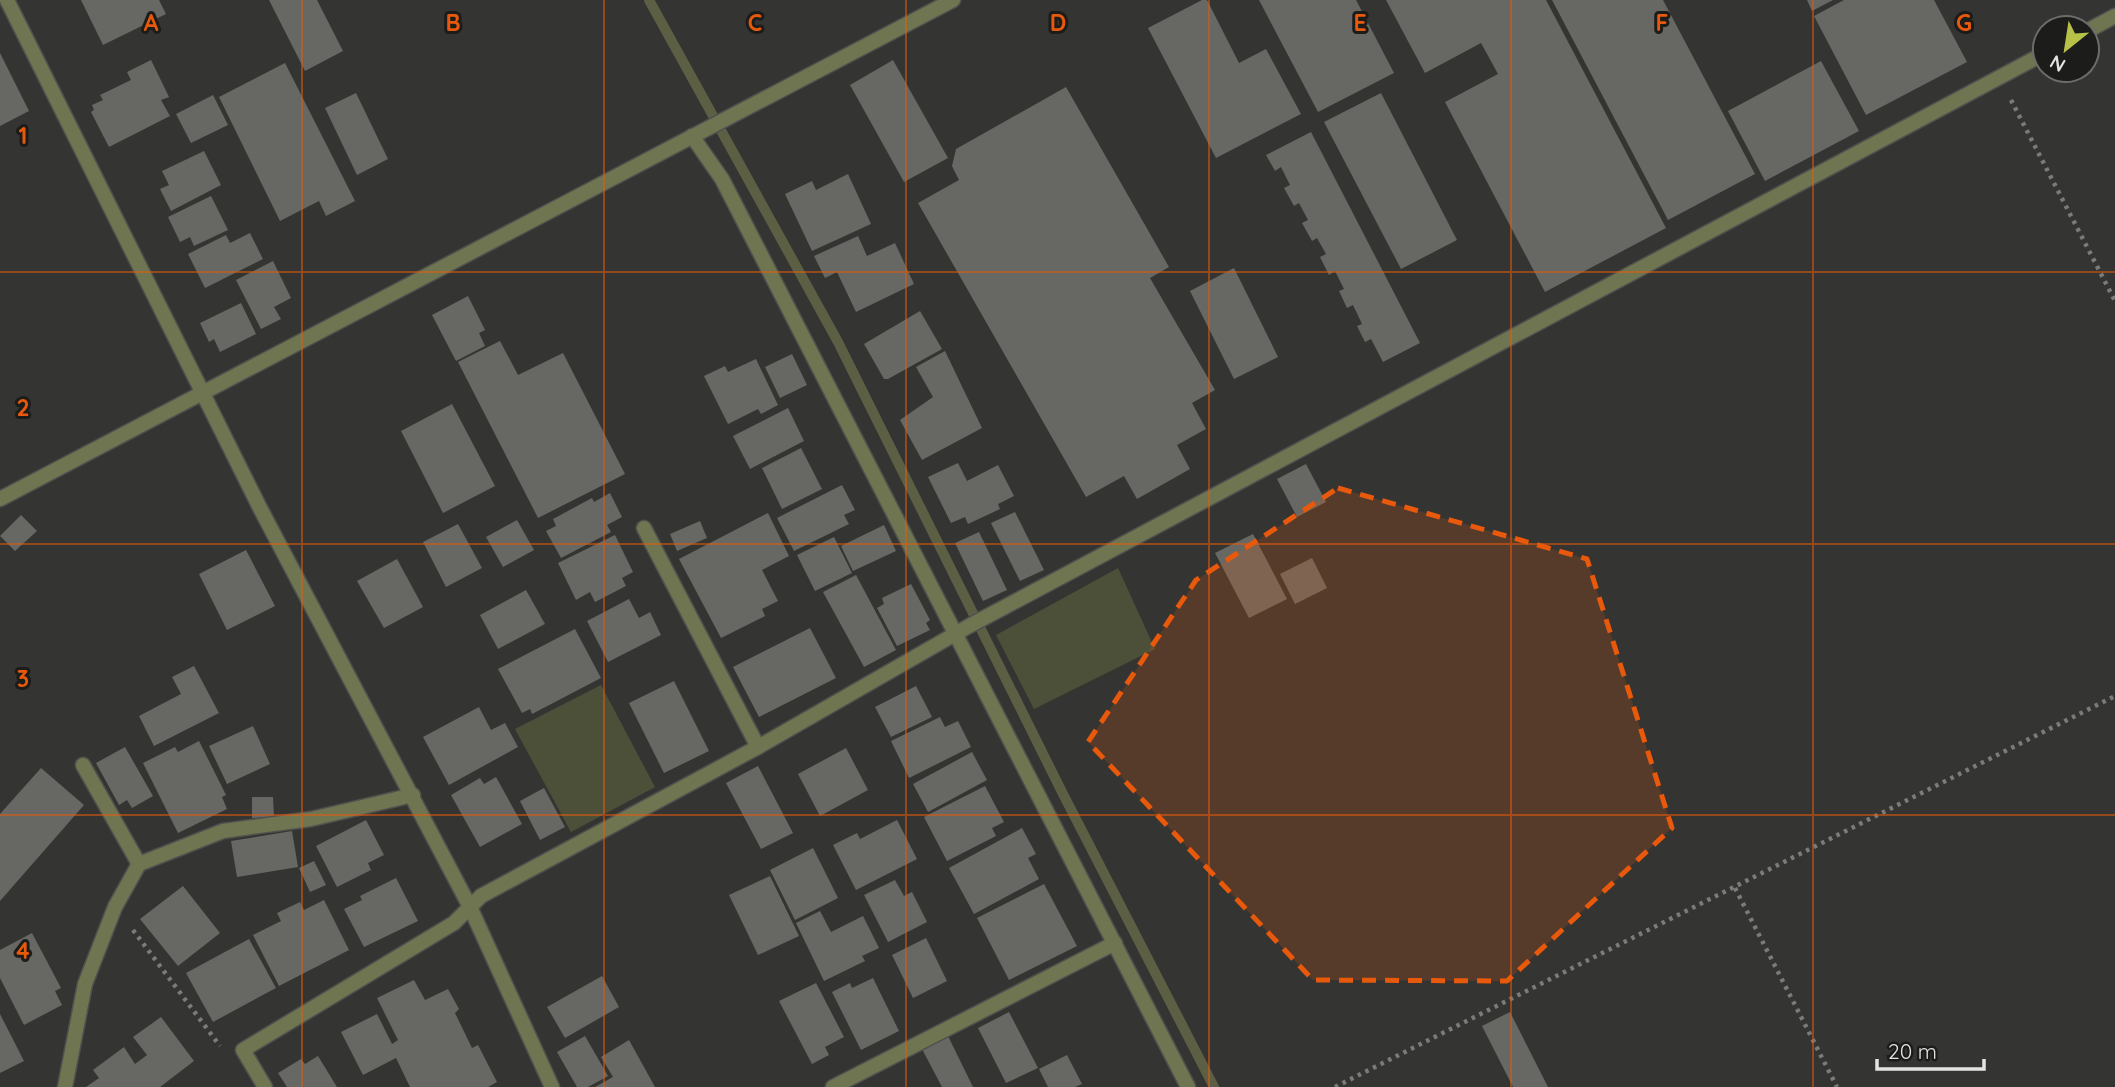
<svg xmlns="http://www.w3.org/2000/svg" width="2115" height="1087" font-family="Quicksand,sans-serif">
	<style>
		.green { fill: #4d5038 }
		.lines { fill: none; stroke-linecap: round; stroke-linejoin: round }
		.stream { stroke: #5d5f44; stroke-width: 10 }
		.building { fill: #676764 }
		.service-casing { stroke: #50504e; stroke-width: 17 }
		.minor-casing { stroke: #50504e; stroke-width: 17 }
		.path { stroke: #7b7b79; stroke-width: 4.5; stroke-dasharray: 3.5 5; stroke-linecap: butt }
		.service { stroke: #707551; stroke-width: 14 }
		.minor { stroke: #707551; stroke-width: 14 }
		.marked { fill: #e8590c; fill-opacity: 0.2; stroke: #e8590c; stroke-width: 5; stroke-dasharray: 14 9; stroke-linejoin: round }
		.grid { fill: none; stroke: #e8590c; stroke-width: 2; stroke-opacity: 0.55 }
		.grid-label { font-size: 23px; text-anchor: middle; font-weight: bold; fill: #e8590c; stroke: #1c1c1b; stroke-width: 6; stroke-linejoin: round; paint-order: stroke }
	</style>
	<rect width="100%" height="100%" fill="#343432"/>
	<g class="green">
		<polygon points="1118,568 1155,649 1034,709 996,635"/>
		<polygon points="601,685 655,787 571,832 515,729"/>
	</g>
	<g class="lines">
		<polyline class="stream" points="649,0 838,342 1063,794 1214,1087"/>
	</g>
	<g class="building">
		<polygon points="81,0 159,0 166,14 103,45"/>
		<polygon points="269,0 317,0 343,51 305,71"/>
		<polygon points="1202,0 1207,0 1239,63 1266,49 1301,114 1216,158 1148,28"/>
		<polygon points="1259,0 1356,0 1394,73 1318,112"/>
		<polygon points="1386,0 1546,0 1666,228 1545,292 1445,102 1498,74 1481,43 1425,73"/>
		<polygon points="1552,0 1663,0 1755,174 1668,220"/>
		<polygon points="1807,0 1833,0 1812,11"/>
		<polygon points="1844,0 1934,0 1967,62 1866,115 1814,16"/>
		<polygon points="0,53 29,111 0,126"/>
		<polygon points="151,60 169,97 161,100 170,116 109,147 91,112 94,110 92,105 103,100 100,95 131,80 127,72"/>
		<polygon points="893,60 948,158 904,182 850,85"/>
		<polygon points="1821,61 1859,131 1765,181 1728,111"/>
		<polygon points="285,63 355,201 326,216 319,201 280,221 219,97"/>
		<polygon points="1066,87 1169,267 1150,278 1215,390 1192,403 1206,429 1177,445 1190,469 1137,499 1124,476 1086,497 918,203 959,180 952,166 956,149"/>
		<polygon points="356,93 388,159 357,175 325,108"/>
		<polygon points="1381,93 1457,240 1401,269 1324,122"/>
		<polygon points="213,95 228,125 191,143 176,114"/>
		<polygon points="1311,132 1420,343 1383,362 1371,339 1365,342 1357,326 1362,324 1353,305 1347,308 1339,291 1344,289 1335,271 1329,275 1320,257 1326,254 1317,238 1312,241 1302,223 1308,220 1299,203 1294,206 1284,188 1290,185 1281,167 1275,171 1266,155"/>
		<polygon points="204,151 221,185 171,211 160,189 169,185 162,171"/>
		<polygon points="848,174 871,224 812,251 785,194 812,181 816,190"/>
		<polygon points="211,196 228,230 194,246 190,237 180,242 168,217"/>
		<polygon points="250,233 263,259 205,288 188,254 226,235 230,243"/>
		<polygon points="858,236 867,256 895,243 914,284 856,312 837,272 825,278 814,256"/>
		<polygon points="273,261 291,298 274,307 281,319 261,329 236,280"/>
		<polygon points="1234,268 1278,357 1234,379 1190,291"/>
		<polygon points="468,296 485,330 479,333 485,346 456,361 432,315"/>
		<polygon points="241,303 256,334 220,352 214,339 209,342 200,323"/>
		<polygon points="920,311 942,349 888,379 884,379 864,344"/>
		<polygon points="500,341 518,375 563,353 625,474 538,518 458,362"/>
		<polygon points="945,351 982,428 922,460 900,420 933,397 916,367"/>
		<polygon points="792,354 807,385 780,398 765,367"/>
		<polygon points="756,359 778,405 761,414 758,409 728,424 704,376 725,366 728,372"/>
		<polygon points="452,404 495,486 443,513 401,431"/>
		<polygon points="788,408 804,441 750,469 733,436"/>
		<polygon points="801,448 822,489 782,509 762,468"/>
		<polygon points="958,463 967,481 998,465 1014,496 998,504 1000,509 968,524 965,517 951,523 928,477"/>
		<polygon points="1306,464 1326,502 1297,517 1277,479"/>
		<polygon points="842,485 855,510 844,515 849,524 794,551 777,518"/>
		<polygon points="610,493 622,517 607,525 611,532 561,558 546,531 556,526 553,519 592,498 594,502"/>
		<polygon points="1015,512 1044,570 1020,581 991,523"/>
		<polygon points="768,513 789,556 762,570 778,601 762,609 765,616 721,638 679,559"/>
		<polygon points="21,515 37,531 15,551 0,536"/>
		<polygon points="517,520 534,550 503,567 486,537"/>
		<polygon points="700,521 707,538 677,551 670,534"/>
		<polygon points="458,524 482,568 446,587 423,542"/>
		<polygon points="884,525 896,551 853,571 841,546"/>
		<polygon points="979,532 1007,590 983,601 955,543"/>
		<polygon points="1253,534 1287,599 1249,618 1215,553"/>
		<polygon points="615,535 633,572 622,578 626,586 595,602 590,592 576,600 558,563"/>
		<polygon points="834,537 852,573 815,591 797,555"/>
		<polygon points="246,550 275,606 227,630 199,574"/>
		<polygon points="1312,558 1327,588 1295,604 1280,574"/>
		<polygon points="397,559 423,607 384,628 357,581"/>
		<polygon points="856,575 896,650 864,667 823,592"/>
		<polygon points="911,584 930,620 926,623 930,630 897,646 877,608 884,604 882,598"/>
		<polygon points="526,590 545,624 498,649 480,615"/>
		<polygon points="629,599 639,618 650,612 661,635 608,662 587,621"/>
		<polygon points="810,628 836,678 759,717 733,667"/>
		<polygon points="575,629 601,678 532,714 530,709 522,713 498,669"/>
		<polygon points="194,666 219,713 154,746 139,716 181,694 172,677"/>
		<polygon points="674,681 709,751 664,773 629,703"/>
		<polygon points="916,686 932,717 891,737 875,707"/>
		<polygon points="479,707 491,730 505,723 518,747 449,785 423,737"/>
		<polygon points="940,717 945,727 958,721 971,747 909,778 891,741"/>
		<polygon points="253,726 270,764 227,784 209,746"/>
		<polygon points="199,741 226,795 222,797 227,809 178,833 143,763 175,747 178,752"/>
		<polygon points="125,747 153,796 132,808 127,800 119,805 96,763"/>
		<polygon points="846,748 868,790 820,816 798,774"/>
		<polygon points="972,752 987,780 928,812 913,784"/>
		<polygon points="758,766 793,833 761,849 726,783"/>
		<polygon points="41,768 84,805 0,901 0,814"/>
		<polygon points="496,777 522,824 480,847 451,795 480,778 484,784"/>
		<polygon points="985,786 1004,822 992,828 996,836 947,861 924,817"/>
		<polygon points="544,788 565,827 540,840 520,801"/>
		<polygon points="252,797 273,797 274,817 252,818"/>
		<polygon points="366,820 384,855 368,863 371,870 337,887 316,846"/>
		<polygon points="897,820 917,859 856,890 833,845 857,833 860,839"/>
		<polygon points="1022,828 1036,854 1028,858 1039,879 974,914 949,868"/>
		<polygon points="292,831 298,867 237,877 231,841"/>
		<polygon points="813,848 838,898 795,920 770,870"/>
		<polygon points="314,861 326,885 310,892 299,868"/>
		<polygon points="770,876 799,936 758,955 729,895"/>
		<polygon points="396,878 418,921 364,947 344,909 362,900 360,896"/>
		<polygon points="895,880 904,896 912,892 927,922 888,942 864,895"/>
		<polygon points="1044,884 1077,946 1009,980 977,918"/>
		<polygon points="183,886 220,933 178,966 140,919"/>
		<polygon points="324,900 349,950 279,986 253,935 281,921 277,913 300,902 304,910"/>
		<polygon points="820,911 831,932 863,916 879,948 862,956 865,961 824,981 796,923"/>
		<polygon points="32,933 61,988 55,991 62,1005 24,1025 0,978 0,950"/>
		<polygon points="926,938 947,981 913,998 892,955"/>
		<polygon points="249,939 276,988 213,1022 186,973"/>
		<polygon points="602,976 619,1007 565,1038 547,1007"/>
		<polygon points="873,978 899,1031 861,1050 832,992 850,983 852,988"/>
		<polygon points="414,980 425,1000 448,989 459,1009 455,1013 472,1048 478,1045 497,1082 488,1087 410,1087 396,1058 363,1075 341,1032 377,1014 392,1044 398,1040 377,998"/>
		<polygon points="816,983 844,1037 825,1047 829,1055 812,1064 779,1001"/>
		<polygon points="1009,1012 1038,1068 1006,1083 978,1028"/>
		<polygon points="1510,1012 1548,1087 1513,1087 1482,1026"/>
		<polygon points="0,1014 24,1061 0,1073"/>
		<polygon points="161,1017 194,1061 160,1087 86,1087 99,1078 93,1070 124,1047 135,1064 147,1055 133,1037"/>
		<polygon points="585,1036 608,1076 588,1087 577,1087 557,1052"/>
		<polygon points="948,1036 973,1087 942,1087 922,1049"/>
		<polygon points="629,1040 655,1087 595,1087 613,1077 601,1057"/>
		<polygon points="1067,1055 1082,1084 1075,1087 1048,1087 1039,1069"/>
		<polygon points="318,1056 337,1087 287,1087 278,1073 301,1059 305,1064"/>
	</g>
	<g class="lines">
		<defs>
			<g id="service">
				<polyline points="692,136 722,179 1188,1087"/>
				<polyline points="83,765 139,864"/>
				<polyline points="65,1087 85,984 115,907 139,864 223,831 311,819 413,795"/>
				<polyline points="265,1087 243,1050 454,923 470,907"/>
				<polyline points="833,1087 1115,943"/>
			</g>
			<g id="minor">
				<polyline points="7,0 260,508 470,907 552,1087"/>
				<polyline points="2087,31 2115,16"/>
				<polyline points="0,499 953,0"/>
				<polyline points="644,528 758,747"/>
				<polyline points="470,907 481,896 758,747 969,626 2045,53"/>
			</g>
		</defs>
		<use href="#service" class="service-casing"/>
		<use href="#minor" class="minor-casing"/>
		<g class="path">
			<polyline points="2011,100 2115,301"/>
			<polyline points="1735,888 1837,1087"/>
			<polyline points="133,930 220,1046"/>
			<polyline points="1335,1087 2115,696"/>
		</g>
		<use href="#service" class="service"/>
		<use href="#minor" class="minor"/>
	</g>
	<path class="marked" d="M1338,488L1587,559L1672,828L1507,981L1313,980L1088,742L1196,580Z"/>
	<path class="grid" d="M302,0V1087M604,0V1087M906,0V1087M1209,0V1087M1511,0V1087M1813,0V1087M0,272H2115M0,544H2115M0,815H2115"/>
	<g class="grid-label">
		<text x="151" y="31">A</text>
		<text x="453" y="31">B</text>
		<text x="755" y="31">C</text>
		<text x="1058" y="31">D</text>
		<text x="1360" y="31">E</text>
		<text x="1662" y="31">F</text>
		<text x="1964" y="31">G</text>
		<text x="23" y="144">1</text>
		<text x="23" y="416">2</text>
		<text x="23" y="687">3</text>
		<text x="23" y="959">4</text>
	</g>
	<g transform="translate(2066 49) rotate(210)"><circle r="33" fill="#1c1c1b" stroke="#6c6c6b" stroke-width="2"/>
	<path d="M0-5L12 26L0 18L-12 26Z" fill="#b7c148"/>
	<text y="-10" font-size="19" font-weight="bold" text-anchor="middle" fill="#e3e3e2">N</text>
	</g>
	<path d="M1877 1059v10h107v-10" fill="none" stroke="#e3e3e2" stroke-width="3.5"/>
	<text x="1888" y="1059" font-size="21" fill="#e3e3e2" stroke="#1c1c1b" stroke-width="5" paint-order="stroke">20 m</text>
</svg>
